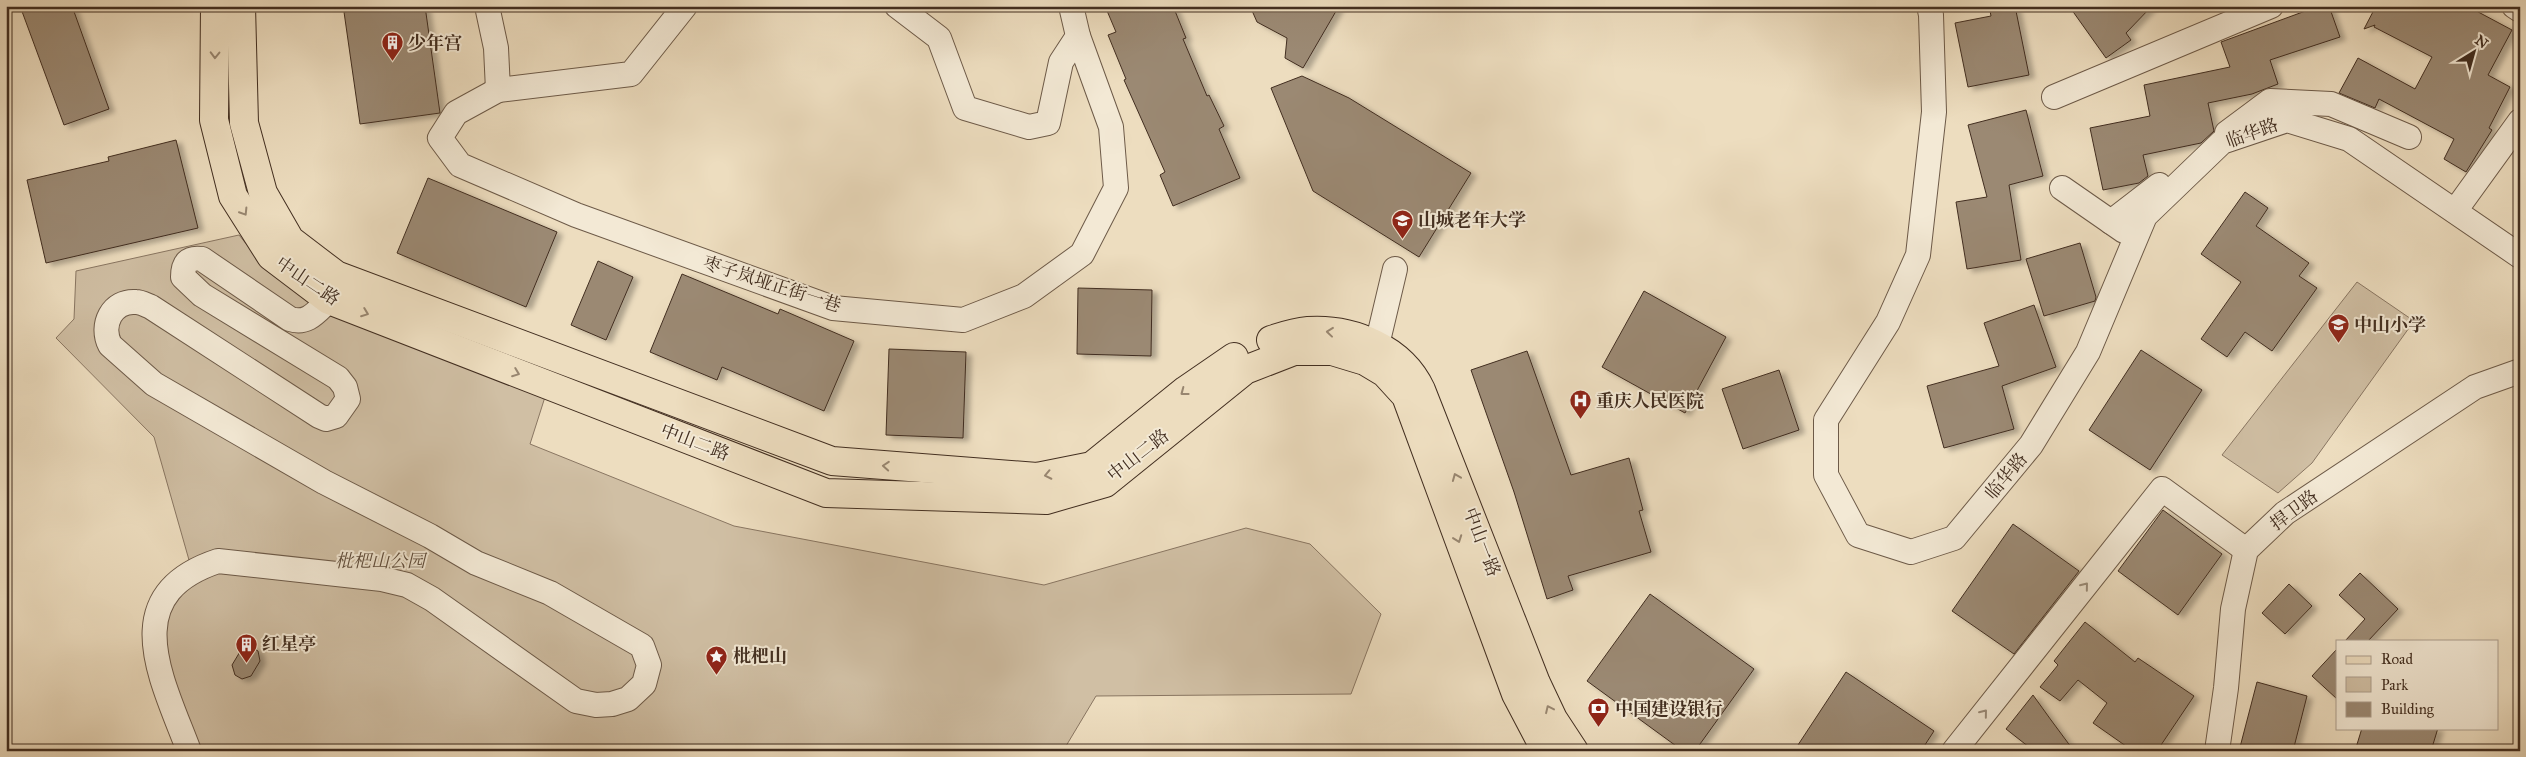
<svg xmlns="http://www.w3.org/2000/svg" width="2526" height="757" font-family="'IM FELL Great Primer','Noto Serif SC',serif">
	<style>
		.green { fill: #d0bfa4; stroke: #897662 }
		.building { fill: #9b8973; stroke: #422e20; filter: url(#shadow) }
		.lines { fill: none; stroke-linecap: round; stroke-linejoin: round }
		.minor-casing { stroke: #6d5a48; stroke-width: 26 }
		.major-casing { stroke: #422e20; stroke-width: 30 }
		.minor { stroke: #f3e9d5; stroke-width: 24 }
		.major { stroke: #edddbf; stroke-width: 28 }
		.oneway { stroke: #988670 }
		.oneway2 { stroke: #9a8c7a }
		.labels { text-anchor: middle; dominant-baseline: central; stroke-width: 4; stroke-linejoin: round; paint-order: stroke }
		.poi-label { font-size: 18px; font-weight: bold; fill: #422e20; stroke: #f3e9d5; text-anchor: start }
		.street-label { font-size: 18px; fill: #422e20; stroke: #f3e9d5 }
		.park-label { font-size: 18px; font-style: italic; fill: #5e4b3a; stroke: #f3e9d5 }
	</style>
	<defs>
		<filter id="shadow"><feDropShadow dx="5.5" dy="3" stdDeviation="2.5" flood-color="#0004"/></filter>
	</defs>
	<rect width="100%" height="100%" fill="#edddbf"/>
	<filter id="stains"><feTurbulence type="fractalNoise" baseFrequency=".004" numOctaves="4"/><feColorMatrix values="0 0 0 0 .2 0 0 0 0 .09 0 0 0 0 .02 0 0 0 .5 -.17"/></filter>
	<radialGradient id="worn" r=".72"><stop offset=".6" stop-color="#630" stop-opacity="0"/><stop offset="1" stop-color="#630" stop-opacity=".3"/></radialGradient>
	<g class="green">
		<path d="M239,235L264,266L545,397L530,444L734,526L1044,585L1246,528L1310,544L1381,614L1351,694L1096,696L1063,751H182C165,705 124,633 158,588C165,578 179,569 189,560L154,437L56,338L74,319L76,271Z"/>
		<polygon points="2357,282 2414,321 2312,463 2278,493 2222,455"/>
	</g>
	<g class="building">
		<polygon points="20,6 72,6 109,109 64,125"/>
		<polygon points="386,6 425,6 440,113 360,124 344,12"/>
		<polygon points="1105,6 1173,6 1186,38 1183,39 1207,96 1209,95 1224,126 1219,129 1240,178 1173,206 1160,175 1165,172 1124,80 1126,79 1108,35 1116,32"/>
		<polygon points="1250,6 1339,6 1303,68 1285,58 1287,38 1257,22"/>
		<polygon points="1989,6 2015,6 2029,75 1968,87 1955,23 1991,16"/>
		<polygon points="2069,6 2152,6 2126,33 2131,40 2106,58"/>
		<polygon points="2319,6 2329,6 2340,37 2270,60 2278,84 2252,94 2208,103 2214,131 2201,143 2143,155 2148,176 2139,183 2103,190 2090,128 2150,116 2144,85 2230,67 2221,42"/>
		<polygon points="2376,6 2467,6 2512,30 2488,75 2510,87 2489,128 2492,130 2466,172 2444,159 2454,139 2379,99 2375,108 2339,93 2358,58 2415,89 2432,57 2374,27 2375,25 2364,29"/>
		<polygon points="1302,76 1349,98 1471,173 1419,257 1313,191 1271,88"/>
		<polygon points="2026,110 2043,176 2009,185 2021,260 1967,269 1956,202 1987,197 1968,125"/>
		<polygon points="176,140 198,228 46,263 27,180 109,161 108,157"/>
		<polygon points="428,178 557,232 526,307 397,253"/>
		<polygon points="2245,192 2268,208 2256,226 2309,263 2299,276 2317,288 2272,351 2245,332 2227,357 2201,339 2241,282 2201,254"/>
		<polygon points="2080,243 2096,297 2095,301 2044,316 2026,259"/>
		<polygon points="598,261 633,277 606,340 571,325"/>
		<polygon points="682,274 778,314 780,309 854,341 824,411 722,367 717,380 650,352"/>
		<polygon points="1078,288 1152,290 1151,356 1077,354"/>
		<polygon points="1644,291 1726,337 1685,413 1602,367"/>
		<polygon points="2034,305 2056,367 2002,386 2014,429 1944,448 1927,386 1999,366 1984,323"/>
		<polygon points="889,349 966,352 963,438 886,435"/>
		<polygon points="2141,350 2202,390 2150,470 2089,430"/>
		<polygon points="1527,351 1571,475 1629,458 1643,510 1639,511 1651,552 1568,576 1573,590 1547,599 1514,492 1471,370"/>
		<polygon points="1779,370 1799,430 1743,449 1722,389"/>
		<polygon points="2163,510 2222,554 2178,615 2118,571"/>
		<polygon points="2013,524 2079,571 2014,654 1952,611"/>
		<polygon points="2360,573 2398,609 2368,641 2345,641 2365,619 2339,595"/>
		<polygon points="2289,584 2312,606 2285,634 2262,613"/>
		<polygon points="1650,594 1754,669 1695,751 1683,751 1587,681"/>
		<polygon points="2085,622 2135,662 2138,658 2194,696 2157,751 2133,751 2093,723 2107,703 2078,680 2060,701 2040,687 2058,665 2054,661"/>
		<polygon points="251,647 258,651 260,661 251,676 242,679 235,675 232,665 241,650"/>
		<polygon points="2337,649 2337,699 2312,676"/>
		<polygon points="1846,672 1934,731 1921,751 1794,751"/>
		<polygon points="2257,682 2307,696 2293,751 2239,751"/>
		<polygon points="2033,695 2051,720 2074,751 2034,751 2006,729"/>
		<polygon points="2362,728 2438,728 2431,751 2355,751"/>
	</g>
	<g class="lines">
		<defs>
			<g id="minor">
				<polyline points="487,6 496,48 498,90 631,74 685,6"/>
				<polyline points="897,6 939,38 965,108 1029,127 1048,123 1061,62 1078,36"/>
				<polyline points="1929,6 1931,15 1934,112 1918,255 1888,322 1826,420 1826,475 1858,535 1911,552 1954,538 2031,445 2088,352 2145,216 2222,142 2287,120 2349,139 2520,256"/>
				<polyline points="2514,6 2520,10"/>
				<polyline points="498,90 456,113 440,138 460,165 576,215 833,308 963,320 1024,296 1082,254 1116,188 1111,127 1078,36 1071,6"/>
				<polyline points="2054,97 2271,6"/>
				<polyline points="2227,133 2270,101 2331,104 2409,137"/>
				<polyline points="2062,188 2124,231"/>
				<polyline points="2455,211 2520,121"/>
				<polyline points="2111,222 2159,185"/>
				<polyline points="1377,345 1395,269"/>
				<path d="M189,751C162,679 115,595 218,561L382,579L407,585L432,599L576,701L596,705L612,704L628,699L644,684L649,665L642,646L550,593L476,563L430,536L324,482L154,384L110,345C100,325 112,300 136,302C141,302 146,305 151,307L319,416L326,419L336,416L348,399L345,387L338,378L202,295L183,277C183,263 188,257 202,259L290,319C308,325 317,311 329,300"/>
				<polyline points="1954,751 2162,489 2246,550"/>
				<polyline points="2217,751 2226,688 2233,609 2246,550 2285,513 2475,387 2520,371"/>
			</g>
			<g id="major">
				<polyline points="215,6 214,120 233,196 271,256 329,300 826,493 1046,500 1105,483 1245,370 1294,351 1332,351 1365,361 1385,373 1406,396 1516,694 1546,751"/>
				<polyline points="241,6 244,123 263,193 290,240 336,275 832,461 1037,477 1092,466 1186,390 1234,357"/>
				<path d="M1271,340C1283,336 1296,332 1308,331C1353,328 1402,349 1421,390L1536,683L1553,719L1574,751"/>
			</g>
		</defs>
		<use href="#minor" class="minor-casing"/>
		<use href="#major" class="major-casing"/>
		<use href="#minor" class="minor"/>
		<use href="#major" class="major"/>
	</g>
	<defs><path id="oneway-chevron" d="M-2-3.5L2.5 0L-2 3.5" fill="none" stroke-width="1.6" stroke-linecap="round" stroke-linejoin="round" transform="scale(1.25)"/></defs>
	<g class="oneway">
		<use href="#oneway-chevron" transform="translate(215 55) rotate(91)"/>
		<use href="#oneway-chevron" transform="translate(244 212) rotate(58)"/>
		<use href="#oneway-chevron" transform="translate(365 313) rotate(21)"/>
		<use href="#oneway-chevron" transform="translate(1330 332) rotate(-174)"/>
		<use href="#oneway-chevron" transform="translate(516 373) rotate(21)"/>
		<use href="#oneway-chevron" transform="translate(1184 392) rotate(143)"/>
		<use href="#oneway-chevron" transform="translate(886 466) rotate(-176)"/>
		<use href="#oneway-chevron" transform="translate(1048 475) rotate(168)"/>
		<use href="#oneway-chevron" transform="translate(1456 477) rotate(-112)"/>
		<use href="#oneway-chevron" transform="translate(1458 539) rotate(70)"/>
		<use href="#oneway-chevron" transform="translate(1549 709) rotate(-115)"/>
	</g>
	<g class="oneway2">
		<use href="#oneway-chevron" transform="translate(2085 586) rotate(-51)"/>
		<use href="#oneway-chevron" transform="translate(1984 713) rotate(-51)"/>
	</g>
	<defs>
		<symbol id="building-pin" viewBox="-11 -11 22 30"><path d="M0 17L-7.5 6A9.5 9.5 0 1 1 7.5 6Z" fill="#8f2418" stroke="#f3e9d5"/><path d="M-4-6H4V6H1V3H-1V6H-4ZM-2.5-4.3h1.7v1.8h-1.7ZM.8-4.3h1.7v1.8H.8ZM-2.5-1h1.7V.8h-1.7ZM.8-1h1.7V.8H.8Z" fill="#fff"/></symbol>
		<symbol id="university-pin" viewBox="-11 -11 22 30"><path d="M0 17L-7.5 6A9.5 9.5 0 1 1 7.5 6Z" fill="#8f2418" stroke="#f3e9d5"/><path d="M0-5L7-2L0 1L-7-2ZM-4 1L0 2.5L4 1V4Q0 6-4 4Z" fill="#fff"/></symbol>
		<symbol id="school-pin" viewBox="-11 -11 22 30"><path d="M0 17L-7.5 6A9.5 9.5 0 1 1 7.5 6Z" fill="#8f2418" stroke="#f3e9d5"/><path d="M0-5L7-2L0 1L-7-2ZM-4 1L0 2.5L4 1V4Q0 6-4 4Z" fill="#fff"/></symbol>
		<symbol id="hospital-pin" viewBox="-11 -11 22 30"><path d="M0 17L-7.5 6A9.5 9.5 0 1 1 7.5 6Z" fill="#8f2418" stroke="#f3e9d5"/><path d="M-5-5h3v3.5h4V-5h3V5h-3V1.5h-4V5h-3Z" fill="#fff"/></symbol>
		<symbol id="sight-pin" viewBox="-11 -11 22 30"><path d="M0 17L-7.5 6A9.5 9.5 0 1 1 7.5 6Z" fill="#8f2418" stroke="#f3e9d5"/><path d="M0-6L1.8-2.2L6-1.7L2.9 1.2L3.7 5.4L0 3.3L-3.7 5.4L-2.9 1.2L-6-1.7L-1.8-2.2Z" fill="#fff"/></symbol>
		<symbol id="bank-pin" viewBox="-11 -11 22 30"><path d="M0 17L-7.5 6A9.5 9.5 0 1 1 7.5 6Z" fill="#8f2418" stroke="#f3e9d5"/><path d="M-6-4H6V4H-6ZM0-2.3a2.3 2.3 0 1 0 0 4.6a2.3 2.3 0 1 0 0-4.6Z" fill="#fff"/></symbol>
	</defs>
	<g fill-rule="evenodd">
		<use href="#building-pin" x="380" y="30" width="25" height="34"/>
		<use href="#university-pin" x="1390" y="208" width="25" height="34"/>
		<use href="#school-pin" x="2326" y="312" width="25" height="34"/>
		<use href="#hospital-pin" x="1568" y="388" width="25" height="34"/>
		<use href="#building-pin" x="234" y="632" width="25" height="34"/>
		<use href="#sight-pin" x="704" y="644" width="25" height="34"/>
		<use href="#bank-pin" x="1586" y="696" width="25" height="34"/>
	</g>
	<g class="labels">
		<g class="poi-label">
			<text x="408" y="43">少年宫</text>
			<text x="1418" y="220">山城老年大学</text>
			<text x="2354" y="325">中山小学</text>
			<text x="1596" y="401">重庆人民医院</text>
			<text x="262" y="644">红星亭</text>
			<text x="733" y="656">枇杷山</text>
			<text x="1615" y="709">中国建设银行</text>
		</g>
		<g class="street-label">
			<text transform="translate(2252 133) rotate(-20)">临华路</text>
			<text transform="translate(308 281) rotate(34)">中山二路</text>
			<text transform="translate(772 284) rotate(18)">枣子岚垭正街一巷</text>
			<text transform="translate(695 442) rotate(21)">中山二路</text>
			<text transform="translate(1138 455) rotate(-38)">中山二路</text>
			<text transform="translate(2006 476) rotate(-50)">临华路</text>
			<text transform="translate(2294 510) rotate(-37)">捍卫路</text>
			<text transform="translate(1482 542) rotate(69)">中山一路</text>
		</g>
		<g class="park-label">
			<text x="380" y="561">枇杷山公园</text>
		</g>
	</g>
	<rect width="2526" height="757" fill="none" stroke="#edddbf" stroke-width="25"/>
	<rect x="8" y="8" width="2511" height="742" fill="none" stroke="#422e20" stroke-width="2.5"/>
	<rect x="12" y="12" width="2501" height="732" fill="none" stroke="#422e20"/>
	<rect x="2336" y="640" width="162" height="90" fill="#f3e9d5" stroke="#ac9e8d"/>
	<rect x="2346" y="656" width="25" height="8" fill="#edddbf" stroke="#ac9e8d"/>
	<text x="2381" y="664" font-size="15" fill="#422e20">Road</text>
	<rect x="2346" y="677" width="25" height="15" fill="#d0bfa4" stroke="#ac9e8d"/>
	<text x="2381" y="690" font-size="15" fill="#422e20">Park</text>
	<rect x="2346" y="702" width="25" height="15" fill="#9b8973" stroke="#ac9e8d"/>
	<text x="2381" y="714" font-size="15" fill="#422e20">Building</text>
	<g transform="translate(2474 52) rotate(37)" stroke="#f3e9d5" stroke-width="4" paint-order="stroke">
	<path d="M0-4L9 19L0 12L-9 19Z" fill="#422e20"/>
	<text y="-8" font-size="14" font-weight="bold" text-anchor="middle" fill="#422e20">N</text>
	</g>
	<rect width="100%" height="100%" filter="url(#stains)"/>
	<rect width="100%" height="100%" fill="url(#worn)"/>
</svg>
